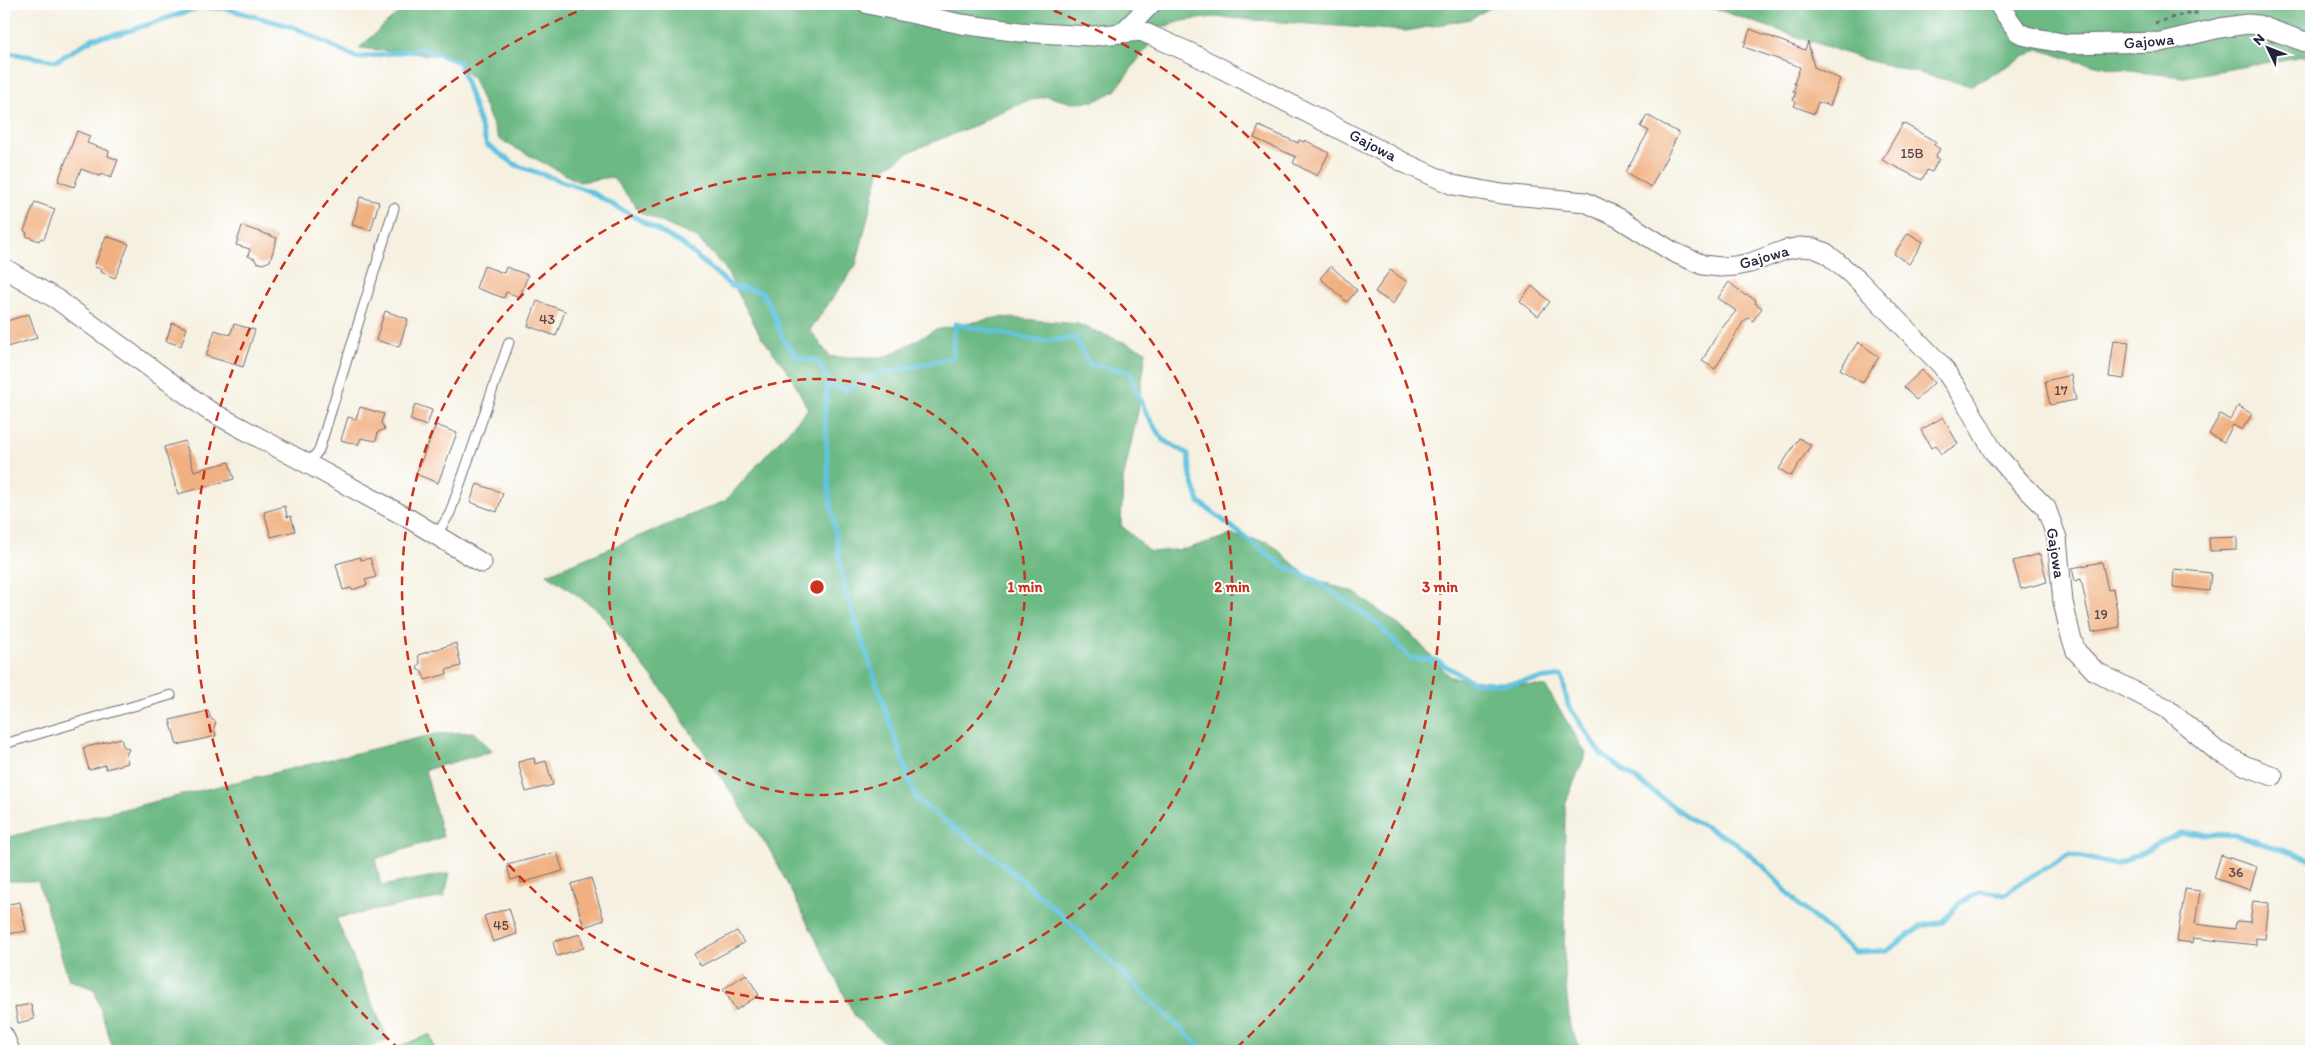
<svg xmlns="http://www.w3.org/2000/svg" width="2315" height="1055" font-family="Itim,sans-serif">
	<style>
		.green { fill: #86d99b; stroke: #547e6b }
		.forest { fill: #6cb983; stroke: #476e5f }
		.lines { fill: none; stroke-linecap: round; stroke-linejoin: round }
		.stream { stroke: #60c2de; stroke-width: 5 }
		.building { fill: #f0b081 }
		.service-casing { stroke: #6c6a75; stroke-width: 11 }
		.minor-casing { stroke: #6c6a75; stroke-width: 21 }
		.path { stroke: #6c6a75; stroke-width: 3; stroke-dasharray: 4 4; stroke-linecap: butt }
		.service { stroke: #fff; stroke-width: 9 }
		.minor { stroke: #fff; stroke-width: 19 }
		.ring { fill: none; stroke: #c8321e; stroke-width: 2.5; stroke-dasharray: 9 6 }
		.labels { text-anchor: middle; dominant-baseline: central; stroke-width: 4; stroke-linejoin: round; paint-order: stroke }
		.number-label { font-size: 14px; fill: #56464c }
		.street-label { font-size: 16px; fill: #22223b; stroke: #fff }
		.centre { fill: #c8321e; stroke: #fff; stroke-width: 2.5 }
		.ring-label { font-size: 15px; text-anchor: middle; font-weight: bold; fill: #c8321e; stroke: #fff; stroke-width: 4; stroke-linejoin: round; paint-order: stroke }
	</style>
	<rect width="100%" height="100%" fill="#fff"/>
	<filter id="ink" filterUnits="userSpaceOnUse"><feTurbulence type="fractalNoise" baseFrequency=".02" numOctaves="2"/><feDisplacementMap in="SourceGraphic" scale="10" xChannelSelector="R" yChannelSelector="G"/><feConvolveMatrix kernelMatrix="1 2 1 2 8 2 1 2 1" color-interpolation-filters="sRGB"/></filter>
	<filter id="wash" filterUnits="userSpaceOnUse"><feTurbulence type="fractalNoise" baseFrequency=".0096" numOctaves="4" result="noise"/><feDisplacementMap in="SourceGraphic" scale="20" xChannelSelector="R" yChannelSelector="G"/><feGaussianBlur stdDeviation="1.12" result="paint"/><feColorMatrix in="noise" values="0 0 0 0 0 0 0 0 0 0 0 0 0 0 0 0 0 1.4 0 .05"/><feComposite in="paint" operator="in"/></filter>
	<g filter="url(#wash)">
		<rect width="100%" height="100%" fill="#f5f0e0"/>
		<polygon class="green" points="430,1035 435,1051 387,1051 429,1035"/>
		<g class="forest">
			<polygon points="408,4 1497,4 1470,19 1406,31 1215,17 1182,21 1162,27 1115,91 1095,101 1072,103 1047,96 1024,102 993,115 981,123 913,150 879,172 856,265 810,330 830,357 886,357 935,330 1000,317 1077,324 1146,351 1138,411 1123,480 1121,525 1150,552 1186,549 1231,535 1269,542 1308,577 1355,593 1411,634 1450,677 1546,687 1586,753 1565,804 1564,966 1570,1027 1582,1051 894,1051 856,1018 771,852 661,688 598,610 547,574 725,501 808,409 790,374 760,335 725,268 697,238 641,213 612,177 579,182 499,139 473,79 451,57 359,48"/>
			<polygon points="1701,4 2311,4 2311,58 2303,56 2184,77 2121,70 2076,61 2038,49 1971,86 1863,59"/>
			<polygon points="473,732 493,751 425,770 443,837 375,859 381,886 450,873 444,897 336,918 388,1040 360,1051 114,1051 94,989 69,980 38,881 4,881 4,838 435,734"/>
		</g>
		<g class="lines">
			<g class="stream">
				<polyline points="4,52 56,61 94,38 122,33 201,7 228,9 296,28 356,58 424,49 459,62 487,145 516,165 589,191 682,244 731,286 762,292 773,313 783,340 799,358 818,361 831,385 845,390 874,375 952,358 955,324 1041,341 1075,338 1090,365 1128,371 1147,415 1163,440 1188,454 1191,477 1199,502 1282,565 1317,581 1376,622 1410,658 1435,660 1473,682 1503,684 1562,676 1568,705 1601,754 1691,819 1733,841 1764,867 1800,906 1855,952 1887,951 1921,926 1943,922 1959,903 1981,891 2006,894 2016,885 2070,854 2116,865 2180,833 2236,835 2311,859"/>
				<polyline points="827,385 825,413 829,493 845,590 916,799 1003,864 1063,916 1204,1051"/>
			</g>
		</g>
		<g id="blocks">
			<g class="building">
				<polygon points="1750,29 1805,50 1808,42 1814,67 1840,79 1830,106 1818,102 1814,114 1794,106 1796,102 1793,100 1796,92 1793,92 1796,84 1794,84 1800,67 1744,47"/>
				<polygon points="1647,115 1679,133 1651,187 1625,172 1649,131 1641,127"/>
				<polygon points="1903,123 1936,142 1934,145 1940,149 1935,157 1939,159 1932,172 1927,170 1922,180 1882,160"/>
				<polygon points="1259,126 1298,143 1299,140 1304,142 1305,140 1329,153 1317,176 1293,163 1296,157 1254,138"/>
				<polygon points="77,131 90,136 87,143 109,151 108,156 118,160 111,178 101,174 100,176 81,169 74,187 58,181"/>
				<polygon points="360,197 379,202 371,230 352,225"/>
				<polygon points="35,202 55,209 44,239 41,238 39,241 26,236 27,233 24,231"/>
				<polygon points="242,226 277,238 270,261 263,264 256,262 255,259 248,256 250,249 236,245"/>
				<polygon points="1908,233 1923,242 1909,264 1894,254"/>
				<polygon points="106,236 129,244 115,278 101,272 102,269 94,267"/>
				<polygon points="484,266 504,273 506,267 528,275 520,297 506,292 504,298 476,288"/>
				<polygon points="1331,266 1357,290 1347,302 1320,278"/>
				<polygon points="1390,270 1407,282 1393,304 1375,292"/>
				<polygon points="1729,282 1746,296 1747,295 1756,300 1755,303 1762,308 1753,321 1748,318 1743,322 1715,369 1702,361 1718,333 1736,311 1718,298"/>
				<polygon points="1532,286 1550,302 1538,316 1520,301"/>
				<polygon points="537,301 565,311 556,336 528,326"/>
				<polygon points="385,311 408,319 399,347 376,340"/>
				<polygon points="29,314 37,338 7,347 4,337 4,322"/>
				<polygon points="172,323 187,328 181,346 166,341"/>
				<polygon points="234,324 255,330 243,367 206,356 215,330 230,335"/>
				<polygon points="2114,340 2129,342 2124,379 2109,377"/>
				<polygon points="1858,342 1879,357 1862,383 1840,369"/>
				<polygon points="1922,370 1934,383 1916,400 1904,387"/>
				<polygon points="2071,375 2076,400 2050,405 2045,381"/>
				<polygon points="415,404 432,410 427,426 410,420"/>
				<polygon points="2238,406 2252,414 2242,430 2233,425 2224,442 2209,434 2220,414 2230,420"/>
				<polygon points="360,407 384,414 381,423 385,429 378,432 376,441 361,438 358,445 341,440 348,417 356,419"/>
				<polygon points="1943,417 1958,444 1941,454 1936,445 1931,448 1921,430"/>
				<polygon points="436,425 457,433 438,483 416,474"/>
				<polygon points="1799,438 1811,445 1791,476 1779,469"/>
				<polygon points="185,441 194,471 229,462 234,479 178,494 164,447"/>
				<polygon points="477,484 503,493 497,512 470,502"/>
				<polygon points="285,506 287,517 291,516 295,531 271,537 264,512"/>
				<polygon points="2237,537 2237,550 2210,551 2209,538"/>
				<polygon points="2040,554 2047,582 2021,589 2013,561"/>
				<polygon points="360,557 361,560 370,558 376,577 365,580 367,585 352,590 351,588 343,590 336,564"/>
				<polygon points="2102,562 2108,590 2113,589 2120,627 2092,632 2081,579 2075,581 2072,568"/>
				<polygon points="2174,569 2211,573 2209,591 2173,587"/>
				<polygon points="456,643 461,666 446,670 447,674 425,680 422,672 417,669 420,663 418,655"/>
				<polygon points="208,711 211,719 216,722 214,728 216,736 177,745 170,720"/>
				<polygon points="121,738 123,746 129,749 126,755 128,763 106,769 105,765 89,770 83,748"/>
				<polygon points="534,758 535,764 546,761 553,785 526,792 518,762"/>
				<polygon points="557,852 563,871 521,883 520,877 511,880 507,865"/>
				<polygon points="2221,855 2257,867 2250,890 2214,878"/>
				<polygon points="591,878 604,920 584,927 571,884"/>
				<polygon points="2185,889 2200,891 2195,924 2235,929 2236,921 2250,922 2253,901 2269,903 2265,939 2256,938 2256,945 2193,938 2192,943 2177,941"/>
				<polygon points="20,902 26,931 8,934 4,905"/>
				<polygon points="509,908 517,934 493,942 484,916"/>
				<polygon points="737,931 744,943 701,966 694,954"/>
				<polygon points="580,934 584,948 557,956 553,942"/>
				<polygon points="746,974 759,995 736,1010 723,989"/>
				<polygon points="31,1004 34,1019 18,1023 15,1007"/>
			</g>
		</g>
	</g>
	<g filter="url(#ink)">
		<use href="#blocks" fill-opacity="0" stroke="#6c6a75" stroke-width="1"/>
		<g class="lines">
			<defs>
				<g id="service">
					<polyline points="307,465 319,450 394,208"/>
					<polyline points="436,536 450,513 509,342"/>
					<polyline points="4,744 171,695"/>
				</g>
				<g id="minor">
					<polyline points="868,4 961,24 1020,32 1092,36 1141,31 1191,53 1407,164 1453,185 1502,194 1585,202 1619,218 1673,252 1703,265 1720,267 1735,266 1750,263 1785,250 1800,247 1814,248 1826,253 1858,280 1942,366 1964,399 1993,451 2019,481 2046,508 2057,538 2063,602 2071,637 2076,651 2095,671 2166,708 2217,751 2246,766 2273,776"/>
					<polyline points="1998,4 2018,32 2026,36 2067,44 2161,42 2220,28 2247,24 2258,25 2311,44"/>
					<polyline points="1123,32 1151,4"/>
					<polyline points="4,268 58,300 208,410 408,518 482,563"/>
					<polyline points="4,1036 10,1051"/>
				</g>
			</defs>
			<use href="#service" class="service-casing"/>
			<use href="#minor" class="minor-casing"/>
			<polyline class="path" points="2155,23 2187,13 2200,13"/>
			<use href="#service" class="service"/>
			<use href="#minor" class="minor"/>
		</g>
	</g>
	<g class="ring">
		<circle cx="817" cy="587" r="208"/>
		<circle cx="817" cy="587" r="415"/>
		<path d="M400 1050A623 623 0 0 1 594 5M1040 5A623 623 0 0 1 1234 1050"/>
	</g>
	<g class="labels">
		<g class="number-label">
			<text x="1912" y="153">15B</text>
			<text x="547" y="319">43</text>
			<text x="2061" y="390">17</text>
			<text x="2101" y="614">19</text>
			<text x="2236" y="872">36</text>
			<text x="501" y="925">45</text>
		</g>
		<g class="street-label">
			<text transform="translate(2149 41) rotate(-5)">Gajowa</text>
			<text transform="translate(1373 145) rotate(28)">Gajowa</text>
			<text transform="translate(1764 257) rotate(-16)">Gajowa</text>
			<text transform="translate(2056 553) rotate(81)">Gajowa</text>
		</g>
	</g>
	<circle cx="817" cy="587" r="8" class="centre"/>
	<g class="ring-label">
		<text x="1025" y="592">1 min</text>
		<text x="1232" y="592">2 min</text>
		<text x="1440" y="592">3 min</text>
	</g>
	<rect width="2315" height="1055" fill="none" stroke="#fff" stroke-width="20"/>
	<g transform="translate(2268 48) rotate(313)" stroke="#ffffff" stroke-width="4" paint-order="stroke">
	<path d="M0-4L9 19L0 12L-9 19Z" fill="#22223b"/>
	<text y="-8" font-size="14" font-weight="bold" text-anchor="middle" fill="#22223b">N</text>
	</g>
</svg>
